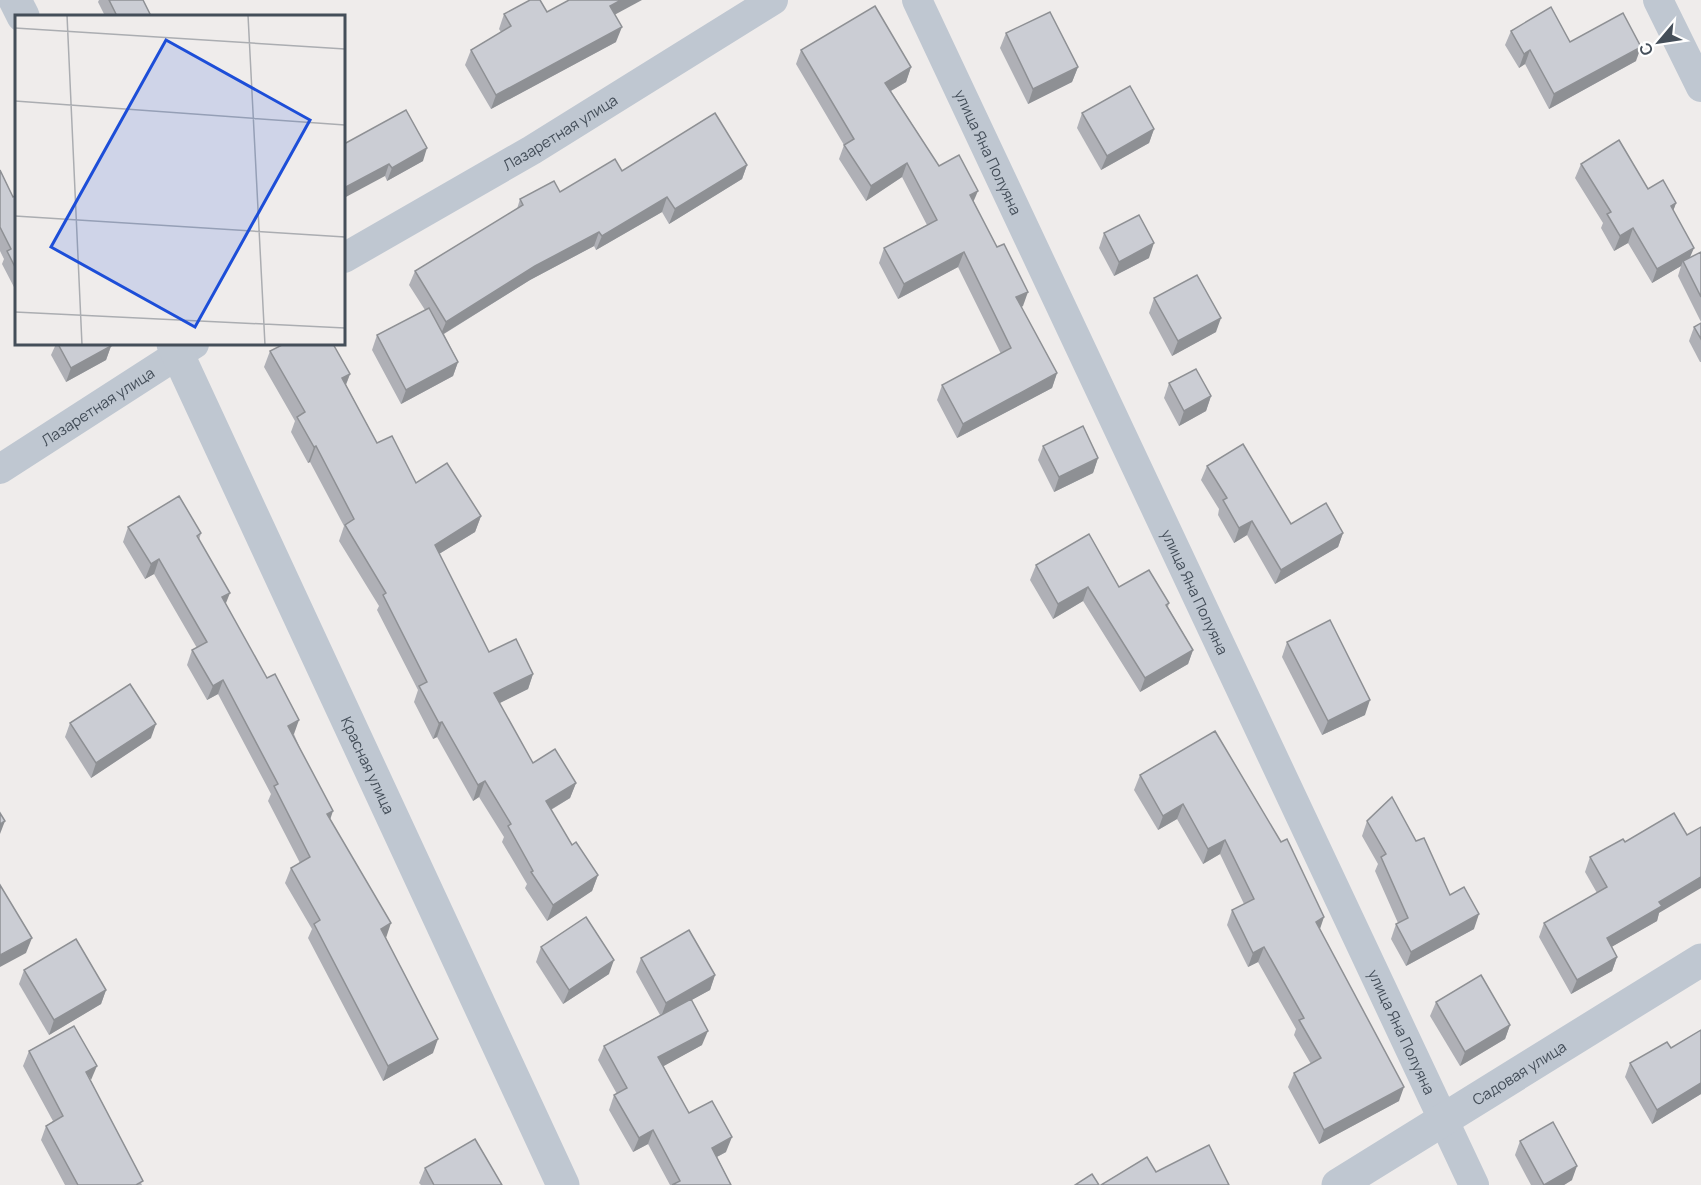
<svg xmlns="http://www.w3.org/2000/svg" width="1701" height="1185" font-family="Manrope,sans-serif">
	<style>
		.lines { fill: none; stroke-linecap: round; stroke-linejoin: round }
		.minor { stroke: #bfc7d1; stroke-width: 30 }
		.tertiary { stroke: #bfc7d1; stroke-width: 33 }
		.wall { fill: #afb0b6 }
		.shaded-wall { fill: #8e9094 }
		.building { fill: #cbcdd4; stroke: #8e9094; stroke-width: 1.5 }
		.labels { text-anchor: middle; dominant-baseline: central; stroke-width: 5; stroke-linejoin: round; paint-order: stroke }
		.street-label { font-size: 15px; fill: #444e59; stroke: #fff }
		.inset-road { fill: none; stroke: #abadb1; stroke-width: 1.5 }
		.view { fill: #1d4ed8; fill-opacity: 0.15; stroke: #1d4ed8; stroke-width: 3 }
		.inset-edge { fill: none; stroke: #444e59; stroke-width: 3 }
	</style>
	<rect width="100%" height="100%" fill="#efeceb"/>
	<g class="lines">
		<g class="minor">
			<path id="s1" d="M917,0L1474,1185"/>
			<polyline points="1658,0 1701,87"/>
			<path id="s2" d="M344,258L532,150L773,0"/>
			<path id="s3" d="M0,469L194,344"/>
		</g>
		<g class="tertiary">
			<polyline points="15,0 23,16"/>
			<path id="s4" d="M173,344L563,1185"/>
			<path id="s5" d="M1338,1185L1701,960"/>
		</g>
	</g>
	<g class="wall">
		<polygon points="99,0 143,0 151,16 105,16 98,2"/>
		<polygon points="547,12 615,15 616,42 491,109 465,65 471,50 501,32 499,29 504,14"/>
		<polygon points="1511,31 1570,42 1636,61 1549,109 1525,64 1519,68 1505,45"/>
		<polygon points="1006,33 1078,67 1072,82 1028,104 1000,48"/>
		<polygon points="801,50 911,67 906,82 891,91 939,166 974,202 1023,306 1021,307 1057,373 1052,388 957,438 937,400 942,385 1001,354 958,267 898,299 879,263 884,248 927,225 902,177 866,201 839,159 844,145 796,64"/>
		<polygon points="1082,113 1154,129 1149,143 1101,170 1077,128"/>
		<polygon points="344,144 423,161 387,181 385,176"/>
		<polygon points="1581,164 1648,189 1676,203 1673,211 1690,258 1701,252 1701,322 1678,276 1681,266 1652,283 1628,243 1614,251 1601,228 1603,223 1575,178"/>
		<polygon points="747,165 742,179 669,224 662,212 596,250 594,246 530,280 444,334 458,362 453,376 401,404 372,350 377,335 425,310 409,285 415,271 517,209 520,199 560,192 622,171"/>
		<polygon points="0,170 13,197 16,195 16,291 2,264 4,259 0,251"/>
		<polygon points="1104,233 1149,258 1114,276 1099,248"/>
		<polygon points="1154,298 1216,332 1172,356 1149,313"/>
		<polygon points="1701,323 1701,362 1700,362 1689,341 1694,327"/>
		<polygon points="56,344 110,344 111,346 106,360 66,382 51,355"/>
		<polygon points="270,351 350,374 346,385 377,443 416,483 481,516 475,532 439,554 489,652 533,674 528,689 499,703 533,763 576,783 570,798 551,810 572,845 598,875 592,891 547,921 525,888 527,884 502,842 504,837 479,797 473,801 437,737 433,739 414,702 418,690 377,610 379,606 339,541 344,526 310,462 308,463 291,432 295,421 264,367"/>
		<polygon points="1169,383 1211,396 1206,411 1179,426 1164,398"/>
		<polygon points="1043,446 1098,458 1093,473 1054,492 1038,460"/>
		<polygon points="1207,466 1291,524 1343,533 1338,547 1275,584 1247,535 1234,543 1218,515 1219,509 1201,480"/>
		<polygon points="128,527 201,533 199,540 226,604 294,734 330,820 386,938 433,1053 383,1081 308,938 312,929 285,883 291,868 300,863 268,801 271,794 218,694 207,700 187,665 192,650 197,648 154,574 145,579 123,542"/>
		<polygon points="1036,565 1119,587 1169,603 1168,607 1193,650 1188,664 1140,692 1083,601 1053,619 1030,580"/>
		<polygon points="1287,642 1365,715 1322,735 1282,657"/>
		<polygon points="70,723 151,738 91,778 65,737"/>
		<polygon points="1215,731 1320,929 1399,1101 1319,1144 1288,1087 1294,1073 1311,1064 1294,1035 1296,1029 1258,962 1248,967 1227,925 1232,910 1244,904 1220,854 1203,864 1177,819 1158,830 1134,790 1140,775"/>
		<polygon points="1367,821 1416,841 1450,895 1474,929 1406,966 1391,939 1396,924 1398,923 1375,871 1378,864 1362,836"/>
		<polygon points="1590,857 1659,913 1657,921 1611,947 1617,957 1612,971 1571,994 1539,937 1544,923 1597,893 1585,872"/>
		<polygon points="541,947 609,974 563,1004 536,962"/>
		<polygon points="641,958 715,975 710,990 691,1000 702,1045 663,1066 689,1113 726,1152 717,1157 731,1185 670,1185 648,1144 633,1152 609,1110 614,1095 617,1094 598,1060 604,1046 660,1015 636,972"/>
		<polygon points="24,970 106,990 101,1004 49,1035 19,984"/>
		<polygon points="1436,1002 1510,1025 1505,1039 1460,1066 1430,1016"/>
		<polygon points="1701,1030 1701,1094 1652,1124 1625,1077 1630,1063 1671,1048"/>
		<polygon points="29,1051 91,1081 142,1185 65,1185 41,1140 46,1126 53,1121 23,1066"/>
		<polygon points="1520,1141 1572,1180 1564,1185 1531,1185 1515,1155"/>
		<polygon points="425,1168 502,1185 421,1185 419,1183"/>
	</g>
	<g class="shaded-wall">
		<polygon points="621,0 642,0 605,20 610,6"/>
		<polygon points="622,27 616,42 491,109 496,95"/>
		<polygon points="1641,47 1636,61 1549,109 1554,94"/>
		<polygon points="1530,50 1525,64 1519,68 1524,54"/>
		<polygon points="911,67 906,82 880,97 885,83"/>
		<polygon points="1078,67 1072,82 1028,104 1033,89"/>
		<polygon points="1154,129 1149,143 1101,170 1107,156"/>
		<polygon points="427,148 423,161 387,181 392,168"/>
		<polygon points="907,163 902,177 866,201 871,186"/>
		<polygon points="389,164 385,176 344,198 344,188"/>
		<polygon points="747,165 742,179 669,224 675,209"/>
		<polygon points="978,191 972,205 970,195"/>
		<polygon points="667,197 662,212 596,250 602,236"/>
		<polygon points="1676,203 1671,217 1671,206"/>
		<polygon points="1633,228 1628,243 1614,251 1620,236"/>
		<polygon points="599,232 594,246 530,280 440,336 446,322 535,266"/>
		<polygon points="1154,243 1149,258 1114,276 1119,262"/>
		<polygon points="1694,248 1688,262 1683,261 1681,266 1652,283 1657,269"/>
		<polygon points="964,252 958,267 898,299 904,284"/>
		<polygon points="1028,292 1023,306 1011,312 1016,297"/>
		<polygon points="1221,318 1216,332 1172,356 1178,341"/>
		<polygon points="111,346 106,360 66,382 71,368"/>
		<polygon points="458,362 453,376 401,404 406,390"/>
		<polygon points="1057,373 1052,388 957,438 963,424"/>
		<polygon points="350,374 344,389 342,378"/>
		<polygon points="1211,396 1206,411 1179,426 1184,411"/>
		<polygon points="316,446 310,462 308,463 314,447"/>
		<polygon points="1098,458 1093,473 1054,492 1059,477"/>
		<polygon points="481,516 475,532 429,560 435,545"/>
		<polygon points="1252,521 1247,535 1234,543 1239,528"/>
		<polygon points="1343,533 1338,547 1275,584 1281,570"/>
		<polygon points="159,559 154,574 145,579 151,564"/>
		<polygon points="1088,587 1083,601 1053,619 1058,604"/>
		<polygon points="230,593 224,608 222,597"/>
		<polygon points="1193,650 1188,664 1140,692 1145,678"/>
		<polygon points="533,674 528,689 488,709 494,693"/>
		<polygon points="223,680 218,694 207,700 213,686"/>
		<polygon points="1370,700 1365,715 1322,735 1328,721"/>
		<polygon points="299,720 294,734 283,740 288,726"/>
		<polygon points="442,722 437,737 433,739 439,723"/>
		<polygon points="156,724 151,738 91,778 96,763"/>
		<polygon points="485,781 479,797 473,801 478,785"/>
		<polygon points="576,783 570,798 540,816 546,801"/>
		<polygon points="1183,804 1177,819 1158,830 1163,816"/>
		<polygon points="333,811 328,826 327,814"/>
		<polygon points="5,821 0,834 0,824"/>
		<polygon points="1225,840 1220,854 1203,864 1208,849"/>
		<polygon points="598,875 592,891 547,921 553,905"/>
		<polygon points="1701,877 1701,888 1659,913 1657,921 1601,953 1607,938 1659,902"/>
		<polygon points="1479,914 1474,929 1406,966 1411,952"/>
		<polygon points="1324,917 1319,932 1316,922"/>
		<polygon points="391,923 386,938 381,929"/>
		<polygon points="32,938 26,953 0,967 0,955"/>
		<polygon points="1264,947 1258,962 1248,967 1253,953"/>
		<polygon points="1617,957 1612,971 1571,994 1577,980"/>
		<polygon points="614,960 609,974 563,1004 569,990"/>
		<polygon points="715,975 710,990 661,1017 666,1003"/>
		<polygon points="106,990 101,1004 49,1035 54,1020"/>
		<polygon points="1510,1025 1505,1039 1460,1066 1465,1052"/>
		<polygon points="708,1031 702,1045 653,1072 658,1057"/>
		<polygon points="438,1039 433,1053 383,1081 388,1066"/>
		<polygon points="97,1066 91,1080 86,1072"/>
		<polygon points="1701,1083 1701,1094 1652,1124 1657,1110"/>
		<polygon points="1404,1087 1399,1101 1319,1144 1324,1130"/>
		<polygon points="653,1130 648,1144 633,1152 639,1138"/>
		<polygon points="732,1137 726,1152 707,1162 712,1148"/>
		<polygon points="1577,1166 1572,1180 1564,1185 1544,1185"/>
	</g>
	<g class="building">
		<polygon points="109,0 143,0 151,16 117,16"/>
		<polygon points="530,0 540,0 547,12 569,0 621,0 610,6 622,27 496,95 471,50 511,26 504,14"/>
		<polygon points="875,6 911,67 885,83 939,166 959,155 978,191 970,195 997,247 1004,244 1028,292 1016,297 1057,373 963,424 942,385 1011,348 964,252 904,284 884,248 937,220 907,163 871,186 844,145 854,139 801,50"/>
		<polygon points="1551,7 1570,42 1623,13 1641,47 1554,94 1530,50 1524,54 1511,31"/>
		<polygon points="1050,12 1078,67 1033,89 1006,33"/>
		<polygon points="1130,86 1154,129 1107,156 1082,113"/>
		<polygon points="406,110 427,148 392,168 389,164 344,188 344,144"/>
		<polygon points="715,113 747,165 675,209 667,197 602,236 599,232 535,266 446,322 415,271 523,205 520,199 554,181 560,192 615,159 622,171"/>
		<polygon points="1619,140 1648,189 1663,180 1676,203 1671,206 1694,248 1657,269 1633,228 1620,236 1607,214 1611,212 1581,164"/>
		<polygon points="0,170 13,197 16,195 16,269 7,251 11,249 0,227"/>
		<polygon points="1139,215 1154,243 1119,262 1104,233"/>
		<polygon points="1701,252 1701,297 1683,261"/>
		<polygon points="1197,275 1221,318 1178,341 1154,298"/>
		<polygon points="429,308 458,362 406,390 377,335"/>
		<polygon points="1701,323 1701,339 1694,327"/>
		<polygon points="58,344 110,344 111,346 71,368"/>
		<polygon points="284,344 333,344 350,374 342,378 377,443 392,436 416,483 447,463 481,516 435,545 489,652 516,639 533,674 494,693 533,763 555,749 576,783 546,801 572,845 576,842 598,875 553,905 531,872 533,871 508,826 511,824 485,781 478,785 442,722 439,723 419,686 427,682 383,595 386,593 345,525 354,519 316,446 314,447 297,417 305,412 270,351"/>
		<polygon points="1196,369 1211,396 1184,411 1169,383"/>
		<polygon points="1083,426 1098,458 1059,477 1043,446"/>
		<polygon points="1243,444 1291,524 1326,503 1343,533 1281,570 1252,521 1239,528 1223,500 1227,498 1207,466"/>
		<polygon points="179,496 201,533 197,536 230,593 222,597 267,678 275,674 299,720 288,726 333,811 327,814 391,923 381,929 438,1039 388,1066 314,924 320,920 291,868 310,857 274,786 278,784 223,680 213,686 192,650 207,642 159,559 151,564 128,527"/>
		<polygon points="1089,534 1119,587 1149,570 1169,603 1166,605 1193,650 1145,678 1088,587 1058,604 1036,565"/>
		<polygon points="1330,620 1370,700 1328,721 1287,642"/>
		<polygon points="130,684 156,724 96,763 70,723"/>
		<polygon points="1215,731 1281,842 1287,839 1324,917 1316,922 1404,1087 1324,1130 1294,1073 1321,1058 1299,1020 1304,1018 1264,947 1253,953 1232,910 1254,899 1225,840 1208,849 1183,804 1163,816 1140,775"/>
		<polygon points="1392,797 1416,841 1424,838 1450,895 1464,887 1479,914 1411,952 1396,924 1408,918 1381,857 1386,854 1367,821"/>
		<polygon points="0,813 5,821 0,824"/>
		<polygon points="1674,813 1687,835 1701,827 1701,877 1659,902 1662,906 1607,938 1617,957 1577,980 1544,923 1607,887 1590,857 1623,839 1625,842"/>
		<polygon points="0,885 32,938 0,955"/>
		<polygon points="586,917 614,960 569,990 541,947"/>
		<polygon points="689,930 715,975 666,1003 641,958"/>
		<polygon points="76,939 106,990 54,1020 24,970"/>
		<polygon points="1481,975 1510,1025 1465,1052 1436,1002"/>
		<polygon points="691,999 708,1031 658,1057 689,1113 712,1101 732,1137 712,1148 731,1185 672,1185 680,1181 653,1130 639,1138 614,1095 627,1088 604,1046"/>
		<polygon points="74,1026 97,1066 86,1072 143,1181 136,1185 78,1185 46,1126 63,1116 29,1051"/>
		<polygon points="1701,1030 1701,1083 1657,1110 1630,1063 1667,1042 1671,1048"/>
		<polygon points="1553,1122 1577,1166 1544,1185 1520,1141"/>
		<polygon points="475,1139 502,1185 434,1185 425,1168"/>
		<polygon points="1209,1145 1229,1185 1101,1185 1147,1157 1156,1172"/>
		<polygon points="1092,1174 1099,1185 1075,1185"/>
	</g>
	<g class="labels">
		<g class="street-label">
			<text stroke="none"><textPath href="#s2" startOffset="250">Лазаретная улица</textPath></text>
			<text stroke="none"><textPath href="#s1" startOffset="168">улица Яна Полуяна</textPath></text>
			<text stroke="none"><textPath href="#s3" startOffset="116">Лазаретная улица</textPath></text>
			<text stroke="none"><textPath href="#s1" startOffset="654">улица Яна Полуяна</textPath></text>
			<text stroke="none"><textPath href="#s4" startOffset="464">Красная улица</textPath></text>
			<text stroke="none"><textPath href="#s1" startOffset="1140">улица Яна Полуяна</textPath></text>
			<text stroke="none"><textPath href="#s5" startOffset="213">Садовая улица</textPath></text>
		</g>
	</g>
	<g transform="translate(15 15)">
		<rect width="330" height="330" fill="#efeceb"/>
		<path class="inset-road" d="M52,0L67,330M233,0L250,330M0,13L330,34M0,86L330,110M0,201L330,222M0,297L330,313"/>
		<path class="view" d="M151,25L295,105L180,312L36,232Z"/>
		<rect width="330" height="330" class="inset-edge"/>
	</g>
	<g transform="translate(1659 42) rotate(241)" stroke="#ffffff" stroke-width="4.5" paint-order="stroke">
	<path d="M0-4.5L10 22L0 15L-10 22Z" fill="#444e59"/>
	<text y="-9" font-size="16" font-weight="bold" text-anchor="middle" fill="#444e59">С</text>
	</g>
</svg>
